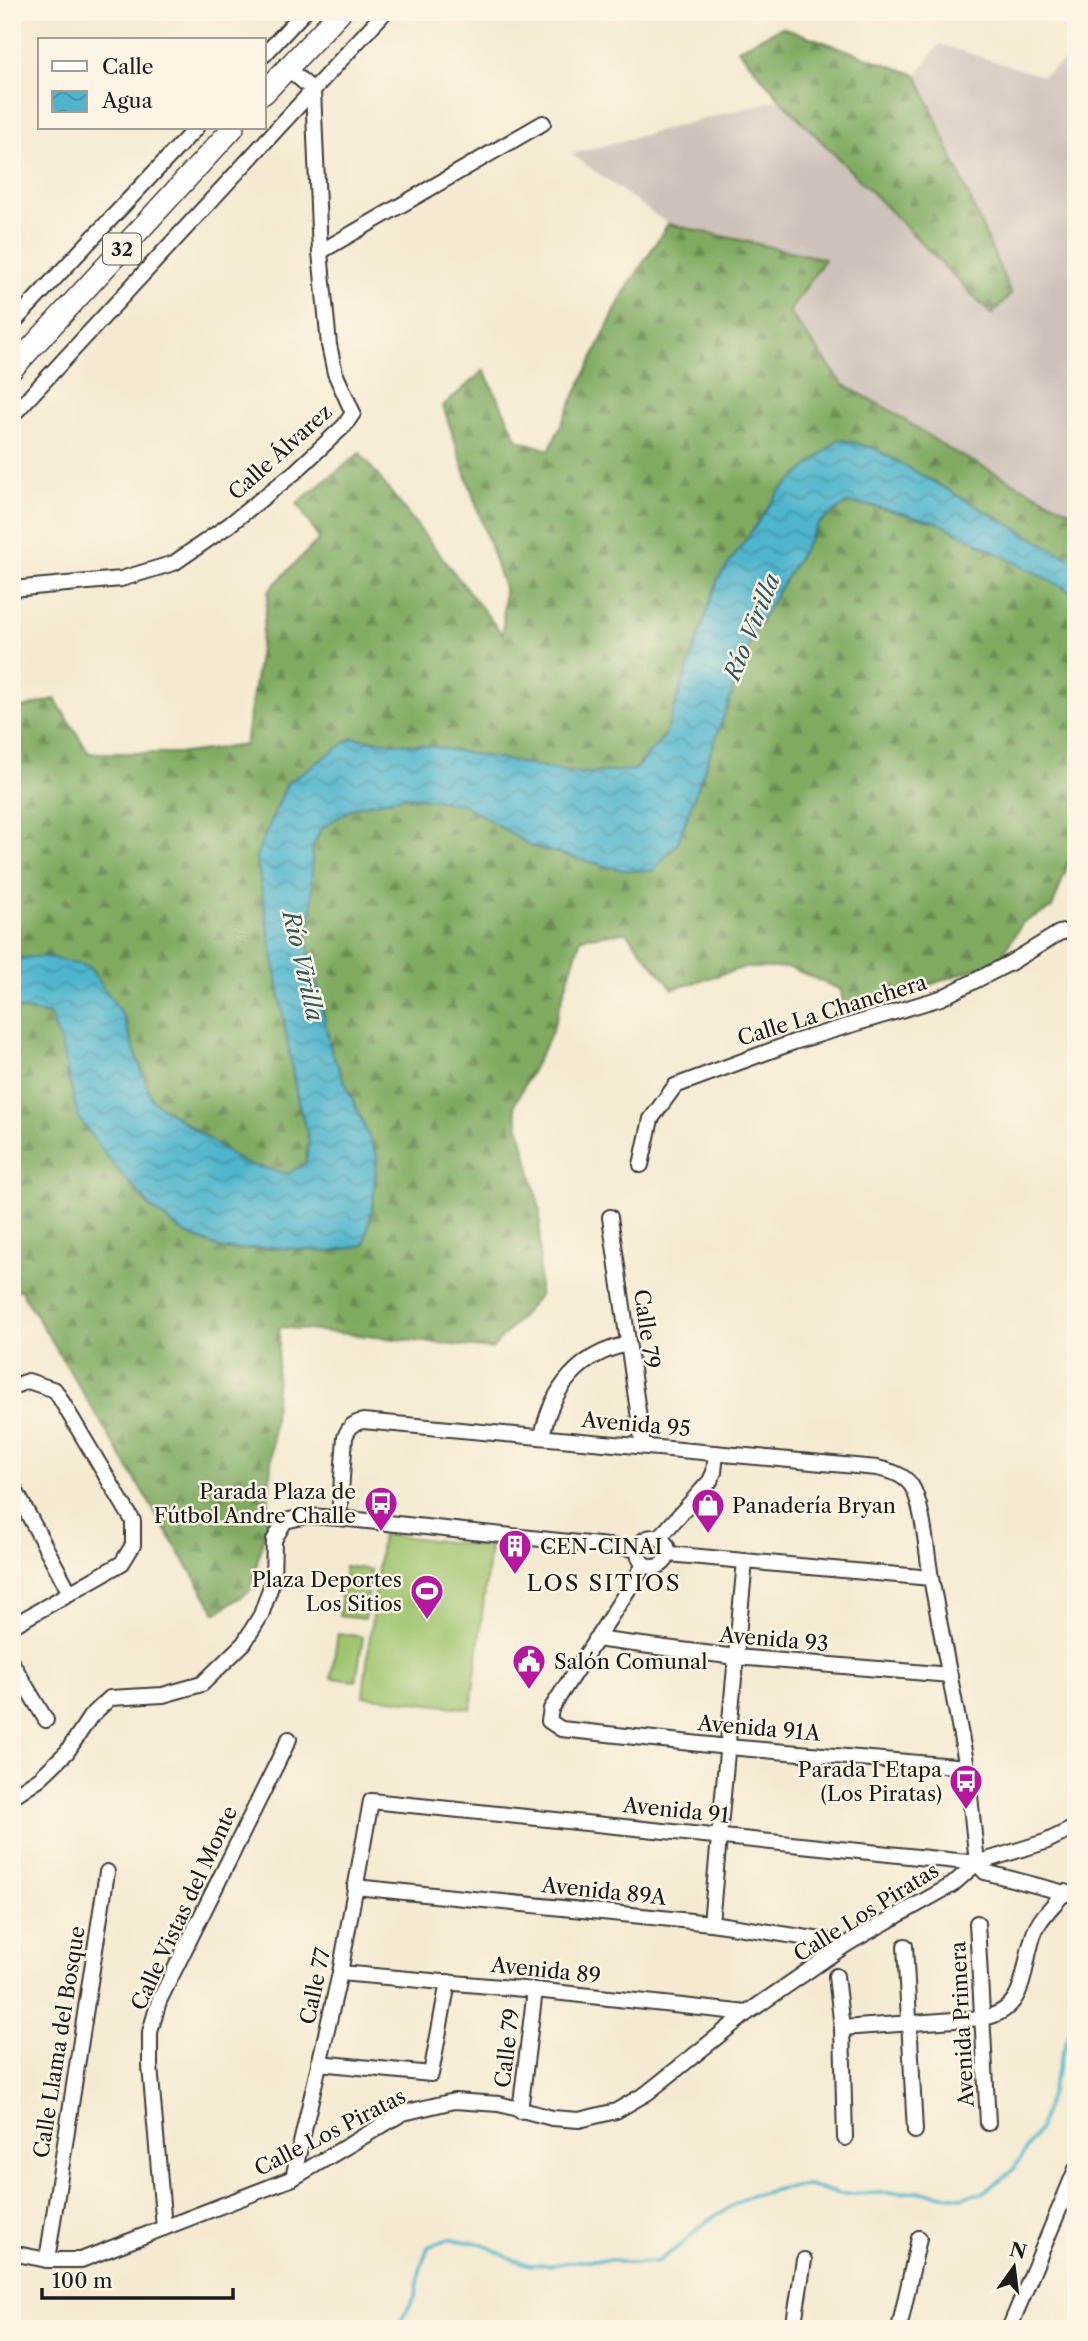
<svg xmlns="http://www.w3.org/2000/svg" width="1088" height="2341" font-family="'Libre Caslon Text',serif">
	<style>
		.industrial { fill: #cec1b9 }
		.forest { fill: url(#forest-firs); stroke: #4e633e; stroke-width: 2 }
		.pitch { fill: #9fc46e; stroke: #5e7045; stroke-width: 2 }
		.water { fill: url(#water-waves); stroke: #366874; stroke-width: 2 }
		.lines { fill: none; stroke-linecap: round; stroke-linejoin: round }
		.stream { stroke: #4fb5cd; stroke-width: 3.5 }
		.minor-casing { stroke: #3d3b37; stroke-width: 18 }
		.highway-casing { stroke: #3d3b37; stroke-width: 24 }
		.minor { stroke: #fff; stroke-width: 14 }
		.highway { stroke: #fff; stroke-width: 21 }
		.labels { text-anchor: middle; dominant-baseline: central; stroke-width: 5; stroke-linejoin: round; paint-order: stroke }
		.shield { fill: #fcf5e5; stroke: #5f5d58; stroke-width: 2 }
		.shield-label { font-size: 19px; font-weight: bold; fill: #1c1c1c }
		.street-label { font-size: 21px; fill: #1c1c1c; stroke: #fcf5e5 }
		.poi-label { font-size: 21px; fill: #1c1c1c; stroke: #fcf5e5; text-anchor: end }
		.water-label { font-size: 23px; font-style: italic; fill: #305963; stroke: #fcf5e5 }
		.neighbourhood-label { font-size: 23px; letter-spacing: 2px; fill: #1c1c1c; stroke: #fcf5e5 }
	</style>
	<defs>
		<pattern id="forest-firs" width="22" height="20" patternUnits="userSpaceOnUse" patternTransform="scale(1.75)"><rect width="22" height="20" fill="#7faa61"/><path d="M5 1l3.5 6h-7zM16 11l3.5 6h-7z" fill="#678a4f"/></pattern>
		<pattern id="water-waves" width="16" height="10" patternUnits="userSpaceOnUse" patternTransform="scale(1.75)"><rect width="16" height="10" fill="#4fb5cd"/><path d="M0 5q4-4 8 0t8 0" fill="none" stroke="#4192a6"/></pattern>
	</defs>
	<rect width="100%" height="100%" fill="#fcf5e5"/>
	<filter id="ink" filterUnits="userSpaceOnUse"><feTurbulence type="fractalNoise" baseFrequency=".0143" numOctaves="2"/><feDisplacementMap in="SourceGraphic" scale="14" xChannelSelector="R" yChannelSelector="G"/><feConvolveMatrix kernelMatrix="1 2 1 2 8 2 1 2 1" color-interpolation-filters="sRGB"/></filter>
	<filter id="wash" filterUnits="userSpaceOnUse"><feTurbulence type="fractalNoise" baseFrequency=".00686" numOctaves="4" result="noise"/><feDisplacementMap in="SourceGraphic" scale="28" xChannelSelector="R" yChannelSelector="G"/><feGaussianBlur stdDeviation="1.57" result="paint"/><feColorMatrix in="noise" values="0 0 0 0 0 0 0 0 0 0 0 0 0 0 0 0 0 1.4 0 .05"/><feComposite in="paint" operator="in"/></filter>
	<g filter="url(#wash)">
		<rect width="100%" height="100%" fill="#f5ead1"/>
		<polygon class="industrial" points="939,44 1042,76 1076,53 1076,514 949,450 891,411 844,385 789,312 824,258 668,224 571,154 780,99 992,315 1011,293 917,75"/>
		<g class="forest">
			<polygon points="782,27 917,75 1011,294 992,315 780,99 738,49"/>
			<polygon points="668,224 825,259 789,312 844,385 891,411 950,450 1076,514 1076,562 873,448 839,439 718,579 665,736 634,770 579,774 436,747 256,856 297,1097 309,1141 306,1162 288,1175 243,1163 152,1100 122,1014 46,956 12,959 12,711 55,699 89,753 184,753 245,745 269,590 319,539 297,503 360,453 503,635 504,588 443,406 484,370 518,440 549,450 622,296"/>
			<polygon points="847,503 877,507 939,523 1076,594 1076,855 1072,854 1052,908 1023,922 999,960 844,1016 841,990 791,968 742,968 673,989 626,932 581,938 551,1034 514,1105 540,1209 539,1296 492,1349 280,1327 267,1523 250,1591 216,1613 20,1289 12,1293 12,1008 50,1015 107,1157 151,1208 186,1234 225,1250 364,1245 373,1205 377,1156 331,1050 307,940 312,908 312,848 322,828 355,807 407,796 463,804 533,847 677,844 756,628 819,523"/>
		</g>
		<g class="pitch">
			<polygon points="382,1534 490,1547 471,1709 363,1696"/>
			<polygon points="345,1566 371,1570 365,1619 339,1616"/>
			<polygon points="338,1633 363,1637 356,1681 331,1678"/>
		</g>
		<polygon class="water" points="839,439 873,448 1076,562 1076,594 939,523 877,507 847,503 819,523 756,628 677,844 652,871 621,870 533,847 463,804 407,796 355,807 322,828 312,848 312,908 307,940 331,1050 377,1156 373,1205 364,1245 331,1252 271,1247 225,1250 186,1234 151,1208 107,1157 78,1117 61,1045 50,1015 12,1008 12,959 45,956 89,967 122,1014 152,1100 243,1163 288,1174 306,1162 309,1141 297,1097 256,856 287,783 352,738 436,747 579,774 634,770 665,736 718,579 780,491"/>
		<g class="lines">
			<g class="stream">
				<path d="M270,2329C289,2323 310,2320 329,2329"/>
				<polyline points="394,2329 397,2327 416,2295 420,2270 428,2247 449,2239 483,2244 509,2258 530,2265 552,2265 582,2260 614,2260 632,2263 657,2262 681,2245 707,2221 747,2197 782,2188 808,2186 840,2194 919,2192 961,2197 982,2193 1013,2170 1040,2127 1068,2035 1076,2024"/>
			</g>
		</g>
	</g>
	<g filter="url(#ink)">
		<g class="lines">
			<defs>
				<g id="minor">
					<polyline points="264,55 304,12"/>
					<polyline points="320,252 543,123"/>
					<polyline points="12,324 196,128"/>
					<polyline points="12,416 385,12"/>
					<polyline points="12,589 121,579 174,563 229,525 295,472 345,425 353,413 335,373 329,345 320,252 313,90 287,68"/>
					<polyline points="641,1165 651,1119 675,1086 794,1042 941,998 1010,963 1059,933 1076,929"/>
					<polyline points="610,1217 643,1446"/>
					<polyline points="12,1387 28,1381 55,1390 133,1521 133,1545 122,1563 12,1626"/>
					<path d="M542,1437C551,1389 579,1354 628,1344"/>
					<polyline points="12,1484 70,1593"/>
					<path d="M339,1518L345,1437C349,1427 353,1423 363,1421L877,1468C890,1471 903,1474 911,1485C923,1502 927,1556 931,1578"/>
					<circle cx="653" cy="1552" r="15"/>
					<polyline points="659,1538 710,1481 714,1472 716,1453"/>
					<polyline points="668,1554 931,1578 967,1767 977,1863 985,1872 1076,1896"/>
					<polyline points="644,1565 551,1709 549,1721 561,1729 728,1747 967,1767"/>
					<polyline points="595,1639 736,1657 950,1675"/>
					<polyline points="12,1663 46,1720"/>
					<polyline points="12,1793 16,1794 40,1778 67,1752 90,1717 110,1698 163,1695 202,1684 244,1643 261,1615 273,1580 274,1540 285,1521 307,1516 339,1518 637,1549"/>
					<polyline points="355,1887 711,1923 847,1944"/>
					<polyline points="711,1923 745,1561"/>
					<polyline points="977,1923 988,2123"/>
					<polyline points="905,1946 915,2131"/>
					<polyline points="340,1973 535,1990 747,2013"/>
					<polyline points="836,1976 842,2028 845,2138"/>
					<path d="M842,2028L983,2018C1030,2010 1021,1965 1035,1931C1041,1916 1055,1904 1065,1892"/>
					<polyline points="319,2063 431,2074 448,1982"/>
					<polyline points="520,2111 535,1990"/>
					<polyline points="293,2178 340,1973 371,1801 977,1863 1045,1842 1076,1827"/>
					<polyline points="164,2228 150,2066 150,2032 159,2001 289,1739"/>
					<polyline points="12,2253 47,2260 81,2260 293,2178 403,2113 454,2101 499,2104 552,2118 579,2120 616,2111 647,2093 747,2013 847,1944 952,1885 977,1863"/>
					<polyline points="47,2260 107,1872"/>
					<polyline points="793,2329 804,2260"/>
					<polyline points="899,2329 919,2238"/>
					<polyline points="1009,2329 1076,2169"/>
				</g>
				<g id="highway">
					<polyline points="264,93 340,12"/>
					<polyline points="12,369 233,128"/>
				</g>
			</defs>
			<use href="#minor" class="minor-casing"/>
			<use href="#highway" class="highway-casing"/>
			<use href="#minor" class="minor"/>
			<use href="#highway" class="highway"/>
		</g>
	</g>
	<defs>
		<symbol id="bus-pin" viewBox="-11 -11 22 30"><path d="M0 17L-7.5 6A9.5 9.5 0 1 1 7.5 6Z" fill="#b5179e" stroke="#fcf5e5"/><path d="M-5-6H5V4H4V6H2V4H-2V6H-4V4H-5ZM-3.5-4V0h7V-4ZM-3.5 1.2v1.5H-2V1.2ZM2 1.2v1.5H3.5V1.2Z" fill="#fff"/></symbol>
		<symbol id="shop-pin" viewBox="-11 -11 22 30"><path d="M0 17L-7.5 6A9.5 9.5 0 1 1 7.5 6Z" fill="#b5179e" stroke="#fcf5e5"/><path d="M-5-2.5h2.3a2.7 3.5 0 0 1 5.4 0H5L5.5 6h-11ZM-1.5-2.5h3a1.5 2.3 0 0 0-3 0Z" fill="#fff"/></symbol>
		<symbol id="building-pin" viewBox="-11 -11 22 30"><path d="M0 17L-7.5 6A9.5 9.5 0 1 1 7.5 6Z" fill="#b5179e" stroke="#fcf5e5"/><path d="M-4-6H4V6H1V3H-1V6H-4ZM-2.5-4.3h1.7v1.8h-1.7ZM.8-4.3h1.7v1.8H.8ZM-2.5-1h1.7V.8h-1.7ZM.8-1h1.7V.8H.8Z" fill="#fff"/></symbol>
		<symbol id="stadium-pin" viewBox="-11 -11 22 30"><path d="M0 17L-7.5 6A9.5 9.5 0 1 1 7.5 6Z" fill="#b5179e" stroke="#fcf5e5"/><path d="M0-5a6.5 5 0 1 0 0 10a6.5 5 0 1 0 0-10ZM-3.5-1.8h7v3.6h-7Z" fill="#fff"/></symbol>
		<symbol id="civic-pin" viewBox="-11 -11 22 30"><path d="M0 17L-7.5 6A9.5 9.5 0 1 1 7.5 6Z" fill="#b5179e" stroke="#fcf5e5"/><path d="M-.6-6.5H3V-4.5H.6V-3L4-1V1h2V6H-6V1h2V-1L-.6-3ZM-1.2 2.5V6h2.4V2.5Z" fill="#fff"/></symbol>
	</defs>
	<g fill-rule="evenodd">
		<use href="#bus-pin" x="362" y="1484" width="38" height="52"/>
		<use href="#shop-pin" x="689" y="1486" width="38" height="52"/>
		<use href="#building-pin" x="496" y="1527" width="38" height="52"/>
		<use href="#stadium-pin" x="408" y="1572" width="38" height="52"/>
		<use href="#civic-pin" x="510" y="1642" width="38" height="52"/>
		<use href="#bus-pin" x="947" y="1762" width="38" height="52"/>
	</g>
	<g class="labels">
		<rect class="shield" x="103" y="233.5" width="38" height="31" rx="5"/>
		<g class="shield-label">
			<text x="122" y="249">32</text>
		</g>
		<g class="street-label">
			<text transform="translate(280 452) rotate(-42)">Calle Álvarez</text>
			<text transform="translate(832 1010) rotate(-17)">Calle La Chanchera</text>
			<text transform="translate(647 1329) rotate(82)">Calle 79</text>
			<text transform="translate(636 1424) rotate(5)">Avenida 95</text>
			<text transform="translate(774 1639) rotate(5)">Avenida 93</text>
			<text transform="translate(759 1728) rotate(5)">Avenida 91A</text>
			<text transform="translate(676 1810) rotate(6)">Avenida 91</text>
			<text transform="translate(604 1891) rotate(6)">Avenida 89A</text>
			<text transform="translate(184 1908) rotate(-65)">Calle Vistas del Monte</text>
			<text transform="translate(866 1912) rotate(-32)">Calle Los Piratas</text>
			<text transform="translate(546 1970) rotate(6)">Avenida 89</text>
			<text transform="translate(315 1986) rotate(-78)">Calle 77</text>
			<text transform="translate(962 2024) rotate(-93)">Avenida Primera</text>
			<text transform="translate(59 2042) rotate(-81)">Calle Llama del Bosque</text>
			<text transform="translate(507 2048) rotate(-83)">Calle 79</text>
			<text transform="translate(330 2132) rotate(-27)">Calle Los Piratas</text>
		</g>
		<g class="poi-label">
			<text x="356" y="1491">Parada Plaza de<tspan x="356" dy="24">Fútbol Andre Challe</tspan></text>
			<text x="732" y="1505" text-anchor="start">Panadería Bryan</text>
			<text x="540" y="1546" text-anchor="start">CEN-CINAI</text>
			<text x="402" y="1579">Plaza Deportes<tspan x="402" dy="24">Los Sitios</tspan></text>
			<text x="554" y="1661" text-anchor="start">Salón Comunal</text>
			<text x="942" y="1769">Parada I Etapa<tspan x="942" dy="24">(Los Piratas)</tspan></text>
		</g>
		<g class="water-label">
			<text transform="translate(752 627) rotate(-68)">Río Virilla</text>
			<text transform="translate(303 966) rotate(77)">Río Virilla</text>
		</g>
		<g class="neighbourhood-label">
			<text x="604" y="1583">LOS SITIOS</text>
		</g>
	</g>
	<rect width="1088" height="2341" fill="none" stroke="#fcf5e5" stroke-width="42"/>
	<rect x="38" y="38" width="228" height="91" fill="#fcf5e5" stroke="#a29e95" stroke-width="2"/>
	<rect x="52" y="61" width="35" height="10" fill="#ffffff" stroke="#a29e95" stroke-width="2"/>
	<text x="102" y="74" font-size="21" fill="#1c1c1c">Calle</text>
	<rect x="52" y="91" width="35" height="21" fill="url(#water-waves)" stroke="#a29e95" stroke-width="2"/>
	<text x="102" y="108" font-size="21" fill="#1c1c1c">Agua</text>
	<g transform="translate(1014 2267) rotate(14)" stroke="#fcf5e5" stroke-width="5" paint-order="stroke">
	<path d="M0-5L12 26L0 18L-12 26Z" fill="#1c1c1c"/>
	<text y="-10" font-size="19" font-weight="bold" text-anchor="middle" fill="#1c1c1c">N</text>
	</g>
	<path d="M42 2288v10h191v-10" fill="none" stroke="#1c1c1c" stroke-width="3.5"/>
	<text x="52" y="2288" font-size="21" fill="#1c1c1c" stroke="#fcf5e5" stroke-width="5" paint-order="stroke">100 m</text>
</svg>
